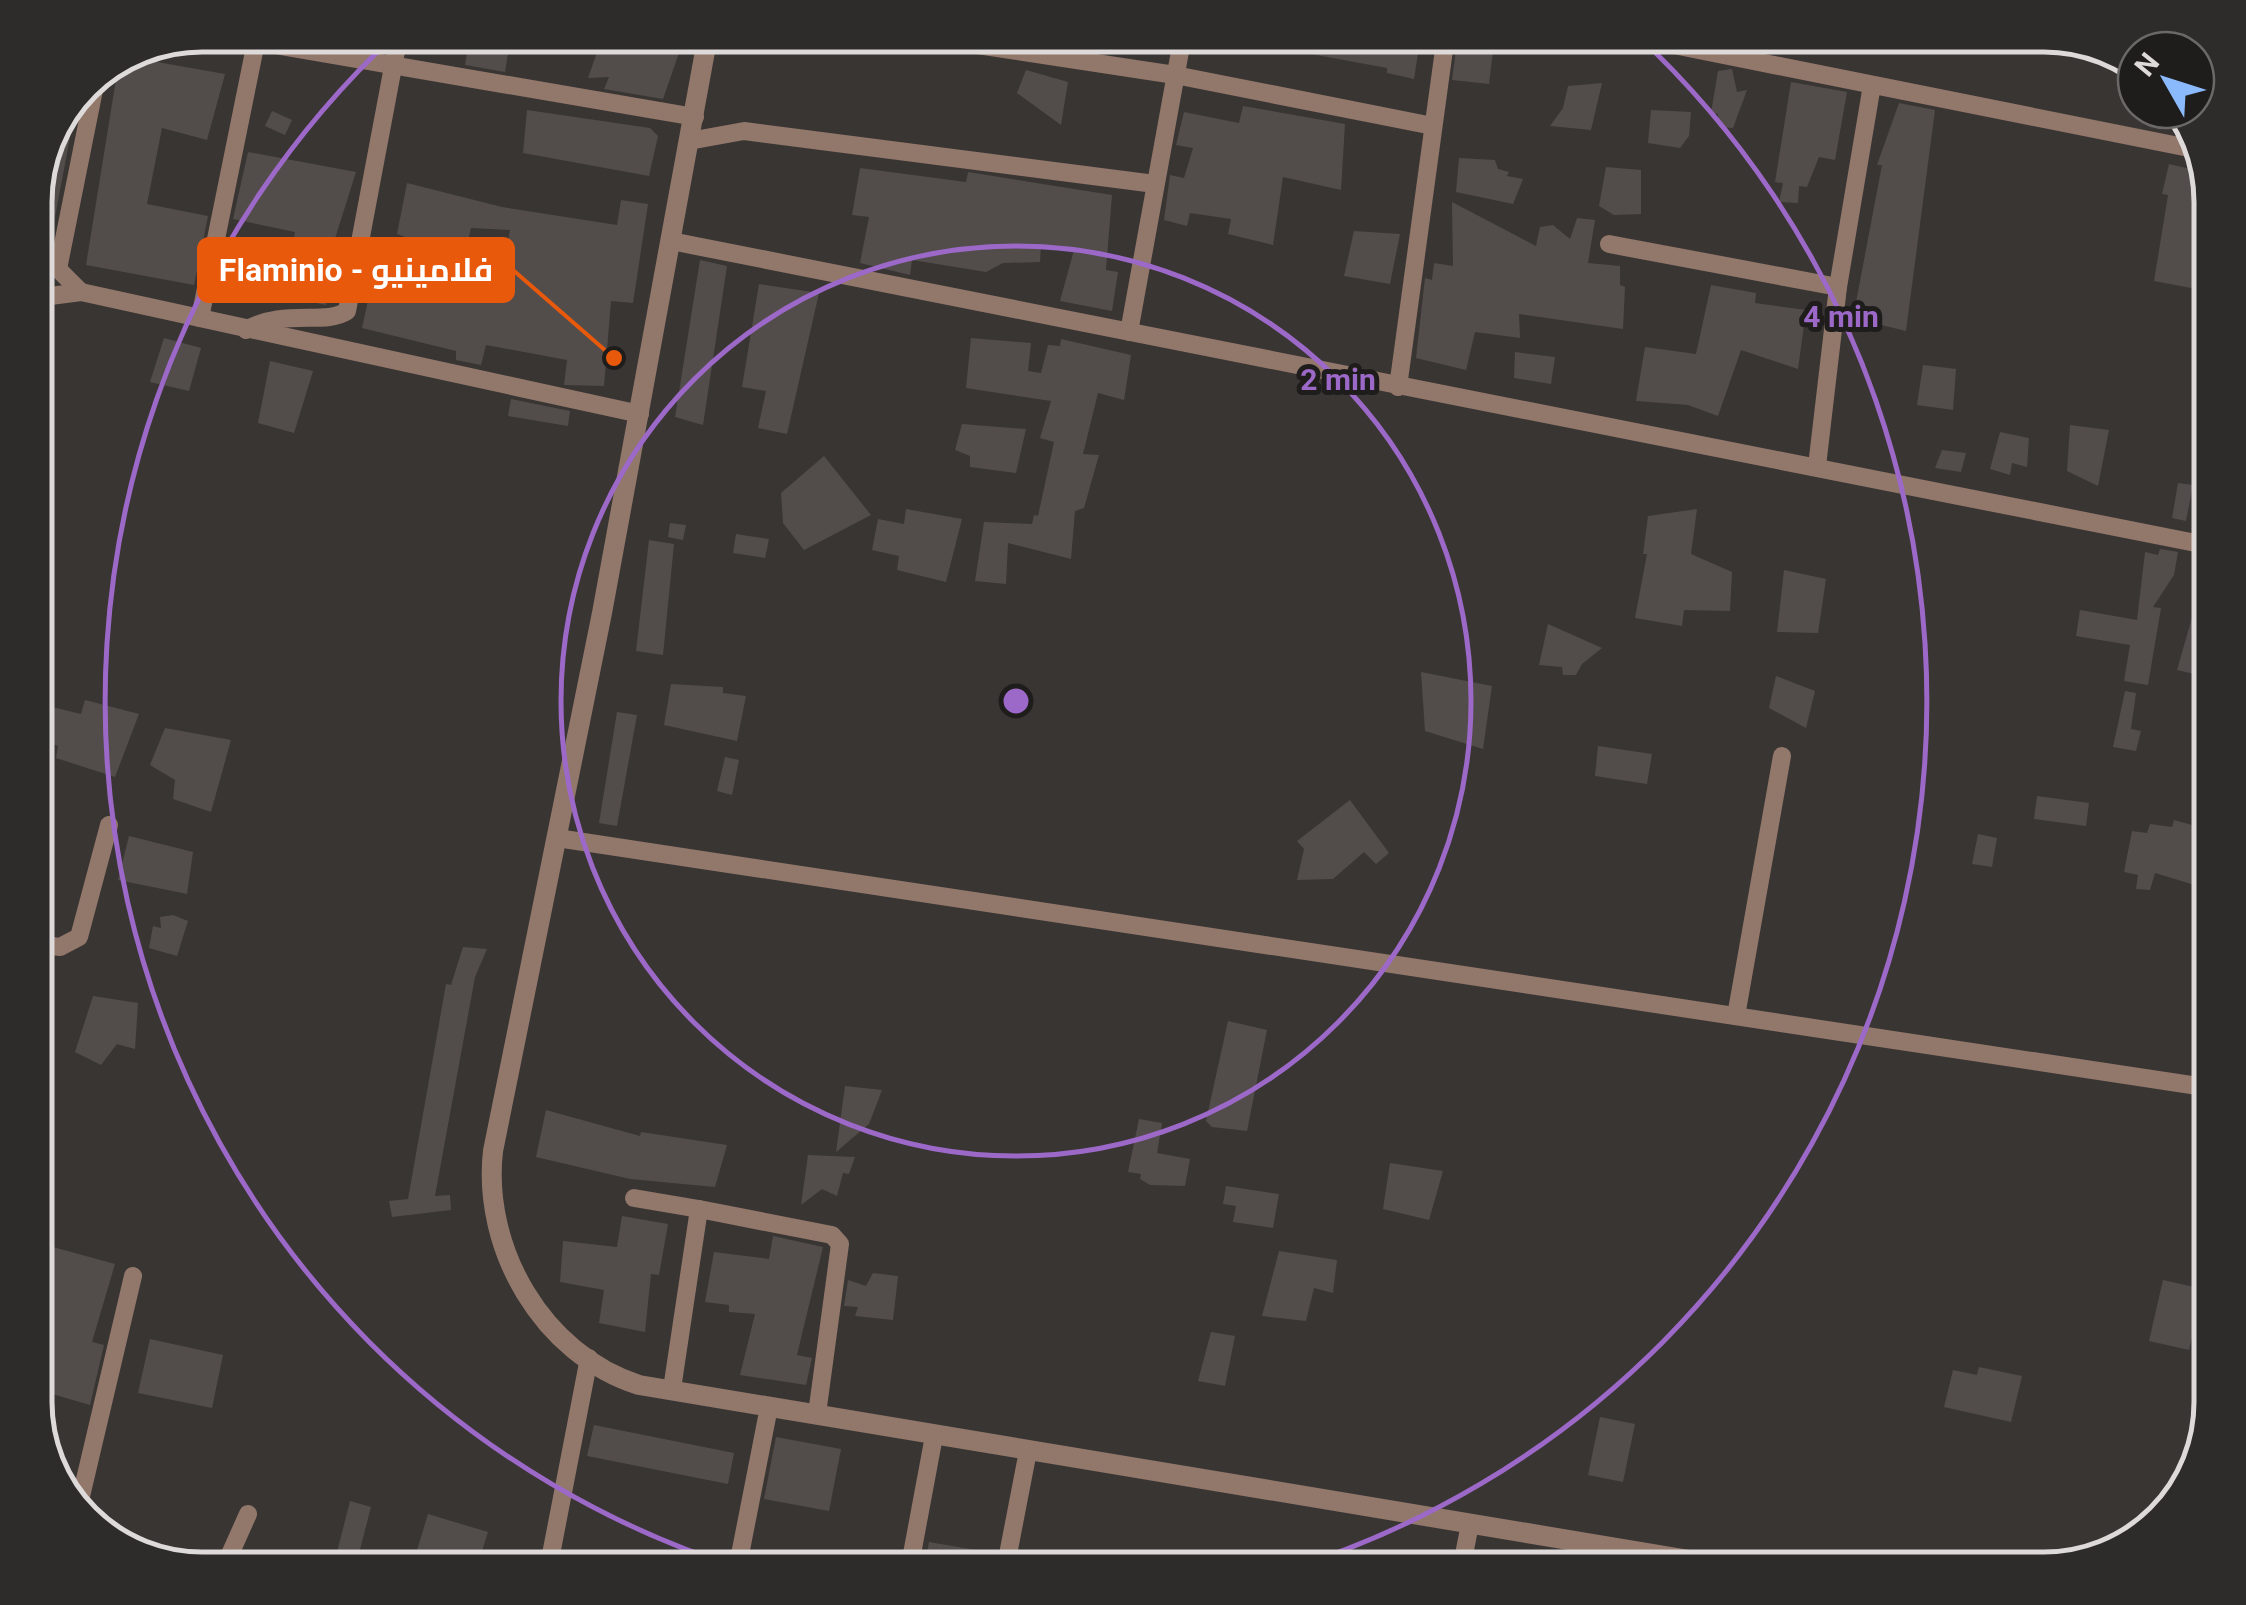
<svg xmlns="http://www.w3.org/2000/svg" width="2246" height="1605" font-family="Roboto,Cairo,sans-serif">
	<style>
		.building { fill: #524d4b; fill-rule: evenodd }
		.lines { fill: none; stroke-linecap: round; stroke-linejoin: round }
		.minor { stroke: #92776b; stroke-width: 18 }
		.tertiary { stroke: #92776b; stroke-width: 20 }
		.ring { fill: none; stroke: #9d69c8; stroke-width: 5 }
		.rim { fill: none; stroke: #dddad9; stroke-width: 5 }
		.centre { fill: #9d69c8; stroke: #1f1d1c; stroke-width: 5 }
		.ring-label { font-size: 30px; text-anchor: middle; font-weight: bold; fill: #9d69c8; stroke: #1f1d1c; stroke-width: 10; stroke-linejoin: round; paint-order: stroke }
		.leader { fill: none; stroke: #e8590c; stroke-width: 4 }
		.callout-dot { fill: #e8590c; stroke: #1f1d1c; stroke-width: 4 }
		.callout { fill: #e8590c; stroke: #e8590c; stroke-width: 4 }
		.callout-label { font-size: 32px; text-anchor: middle; font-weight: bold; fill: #fff }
	</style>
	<rect width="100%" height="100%" fill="#393533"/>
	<g class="building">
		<polygon points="322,35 382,35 379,50 322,40"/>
		<polygon points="470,35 511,35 505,72 465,65"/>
		<polygon points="1313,35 1421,35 1414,79 1387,73 1387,68 1311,54"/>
		<polygon points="1458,35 1495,35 1489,84 1452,80"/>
		<polygon points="601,41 679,53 663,99 604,89 609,77 588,78"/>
		<polygon points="140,59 225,74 207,140 162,128 147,204 208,216 194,285 86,265 118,67"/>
		<polygon points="1732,69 1737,92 1747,90 1733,128 1719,127 1718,114 1711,113 1718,71"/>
		<polygon points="1026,70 1068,82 1061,125 1017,93"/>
		<polygon points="1791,82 1847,92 1835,160 1819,157 1807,187 1799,186 1798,203 1779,202 1783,183 1775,182"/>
		<polygon points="1602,83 1591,130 1550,126 1563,108 1568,86"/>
		<polygon points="78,95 48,254 35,252 35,191 52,129"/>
		<polygon points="1899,103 1935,110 1906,331 1853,318 1882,165 1877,165"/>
		<polygon points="1243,106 1345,124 1341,190 1283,177 1273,245 1228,234 1231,219 1190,213 1187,226 1164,220 1170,175 1184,178 1193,148 1176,145 1184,112 1239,123"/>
		<polygon points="527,110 650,128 658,136 649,176 523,153"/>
		<polygon points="1651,110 1691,112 1689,136 1680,148 1648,143"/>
		<polygon points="272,111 292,120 285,135 265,126"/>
		<polygon points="248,152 356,172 332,248 337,249 326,305 283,296 295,232 233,219"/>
		<polygon points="1459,158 1495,160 1498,169 1509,172 1507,176 1523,179 1513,204 1456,192"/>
		<polygon points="2169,164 2204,172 2211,202 2211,331 2196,328 2202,290 2154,281 2168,195 2162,194"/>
		<polygon points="1606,167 1641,170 1641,214 1614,215 1599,206"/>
		<polygon points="860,168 966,182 968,172 1112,195 1106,270 1118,272 1112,311 1060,301 1074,250 1041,245 1040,262 1003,263 986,272 912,260 910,275 860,263 869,217 852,215"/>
		<path d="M407,183L502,207L617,225L621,200L648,204L633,303L611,301L604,386L564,385L567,360L486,345L481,365L456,360V351L362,328L369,296L432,301L443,251L397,234ZM471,228L510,230L496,303L455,296Z"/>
		<polygon points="1452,202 1536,246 1540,227 1553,225 1570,239 1577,218 1595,220 1588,263 1620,266 1620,285 1625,287 1623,329 1519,314 1520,338 1475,332 1466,370 1416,358 1425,278 1432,280 1434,263 1453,266"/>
		<polygon points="1354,231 1400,234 1390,284 1344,276"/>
		<polygon points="700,260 727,266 703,425 675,417"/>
		<polygon points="759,284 819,293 787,434 758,428 766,391 742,387"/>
		<polygon points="1711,285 1756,293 1755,303 1806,310 1798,369 1741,350 1718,416 1688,405 1636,401 1645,347 1696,354"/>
		<polygon points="164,338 201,348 189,391 150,382"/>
		<polygon points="971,338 1031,343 1028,371 1041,373 1048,345 1060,346 1061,339 1131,355 1124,400 1098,393 1083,454 1099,455 1084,508 1075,511 1071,559 1008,543 1006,584 975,581 984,522 1032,524 1034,515 1038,516 1054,442 1040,438 1051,401 966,388"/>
		<polygon points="1515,352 1555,357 1551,384 1514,378"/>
		<polygon points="270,361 313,371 294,433 258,423"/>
		<polygon points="1923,365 1956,369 1953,410 1917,405"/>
		<polygon points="511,399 570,411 568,426 508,416"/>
		<polygon points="962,424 1026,429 1016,473 970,467 970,456 955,450"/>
		<polygon points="2070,425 2109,430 2098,486 2067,471"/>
		<polygon points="2000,432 2029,438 2027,467 2012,463 2010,475 1990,469"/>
		<polygon points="1942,450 1966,453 1961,472 1935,468"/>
		<polygon points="824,456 871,515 804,550 783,523 781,493"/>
		<polygon points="2178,483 2193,485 2186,521 2172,518"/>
		<polygon points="906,509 962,519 946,582 897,570 899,556 872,550 878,519 904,524"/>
		<polygon points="1697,509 1691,554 1732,572 1730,611 1684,610 1682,626 1635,618 1647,554 1643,554 1648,516"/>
		<polygon points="670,523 686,525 683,540 668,537"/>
		<polygon points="736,534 769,539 765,558 733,553"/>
		<polygon points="649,540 674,544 663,655 636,651"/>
		<polygon points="2160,549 2178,552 2174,575 2153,607 2161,608 2148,685 2124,681 2130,645 2076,636 2080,610 2137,620 2145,552 2158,555"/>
		<polygon points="1784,570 1826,579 1818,633 1777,632"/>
		<polygon points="2197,600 2211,603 2211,678 2177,670"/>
		<polygon points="1548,624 1602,648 1582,664 1576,675 1563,675 1562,667 1539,665"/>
		<polygon points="1421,672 1492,686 1483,749 1425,731"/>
		<polygon points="1776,676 1815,691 1806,728 1769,708"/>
		<polygon points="671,684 723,687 723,693 746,696 737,741 664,725"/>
		<polygon points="2125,691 2136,693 2131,729 2141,731 2136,751 2113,747"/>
		<polygon points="85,700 139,714 115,777 56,758 58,746 35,737 44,705 81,714"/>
		<polygon points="617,712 637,715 617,826 599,823"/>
		<polygon points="165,728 231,740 211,812 173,799 175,780 150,765"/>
		<polygon points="1598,746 1652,754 1647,784 1595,776"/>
		<polygon points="725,757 739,760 732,795 717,791"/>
		<polygon points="2037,796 2089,803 2086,826 2034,819"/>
		<polygon points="1350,800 1389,853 1376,864 1364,852 1333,879 1297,880 1304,849 1297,841"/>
		<polygon points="2211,811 2208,889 2155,873 2150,890 2136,889 2138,875 2124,872 2132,831 2147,833 2150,824 2172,827 2174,820 2192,825"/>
		<polygon points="1978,834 1997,838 1992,867 1972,864"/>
		<polygon points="129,836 193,852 187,894 118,880"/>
		<polygon points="173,915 188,921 177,956 149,948 153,926 161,928 160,917"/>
		<polygon points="463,947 487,949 475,977 435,1196 450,1195 451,1210 392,1217 389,1201 408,1199 446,984 451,985"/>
		<polygon points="93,996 138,1003 135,1049 117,1044 101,1065 75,1052"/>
		<polygon points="1228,1021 1267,1030 1247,1131 1212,1127 1206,1121"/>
		<polygon points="845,1086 882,1090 869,1124 836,1152"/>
		<polygon points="546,1110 640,1136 641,1132 727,1145 715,1187 630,1179 536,1157"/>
		<polygon points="1139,1119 1162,1123 1157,1153 1190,1159 1185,1186 1150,1185 1140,1179 1141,1174 1128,1172"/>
		<polygon points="808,1155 855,1157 849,1174 843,1173 837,1196 822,1189 801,1205"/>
		<polygon points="1390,1163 1443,1171 1429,1220 1383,1209"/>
		<polygon points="1226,1186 1279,1194 1273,1228 1233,1222 1236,1206 1223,1204"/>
		<polygon points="622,1216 668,1224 659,1275 651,1274 645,1332 599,1323 604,1290 560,1282 563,1241 617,1247"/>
		<polygon points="773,1236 823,1247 797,1355 812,1358 806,1385 740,1375 755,1314 729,1312 729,1305 705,1302 714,1252 769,1259"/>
		<polygon points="42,1244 115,1264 92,1342 104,1345 90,1405 35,1389 52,1321 35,1317 35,1268"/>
		<polygon points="1279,1251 1337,1260 1333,1293 1314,1288 1306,1321 1262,1316"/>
		<polygon points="873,1273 898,1276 893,1320 855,1316 858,1307 844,1306 848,1280 866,1286"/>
		<polygon points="2163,1280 2203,1289 2189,1350 2149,1341"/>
		<polygon points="1211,1332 1235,1336 1225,1386 1198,1381"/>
		<polygon points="150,1339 223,1355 212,1408 138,1393"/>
		<polygon points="1979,1367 2022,1376 2011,1422 1944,1407 1953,1370 1977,1375"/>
		<polygon points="1600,1417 1635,1424 1623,1482 1588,1475"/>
		<polygon points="594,1425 734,1453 728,1484 587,1456"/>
		<polygon points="776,1437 841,1449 829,1511 764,1499"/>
		<polygon points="350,1501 371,1507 358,1557 337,1552"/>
		<polygon points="428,1514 488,1532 476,1570 411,1570"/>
		<polygon points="929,1542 982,1551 978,1570 924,1570"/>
	</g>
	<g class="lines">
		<g class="minor">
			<polyline points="217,35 695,117"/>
			<polyline points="683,35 707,40"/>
			<polyline points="911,35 1175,75 1433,126"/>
			<polyline points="1624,35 2199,150"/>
			<polyline points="689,141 744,131 1155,184"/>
			<polyline points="671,241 2211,546"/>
			<polyline points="1609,244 1838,287"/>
			<polyline points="35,264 58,269 81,292"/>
			<polyline points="58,269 97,75"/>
			<polyline points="35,298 81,292 640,414"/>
			<polyline points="200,318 256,42"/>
			<path d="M246,330C284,308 325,326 347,311L399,35"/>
			<polyline points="1129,332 1183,35"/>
			<polyline points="1398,387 1446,35"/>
			<polyline points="1817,466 1838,287 1872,85"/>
			<polyline points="557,838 2211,1088"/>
			<polyline points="35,944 60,947 79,937 109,825"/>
			<polyline points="1736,1016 1782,756"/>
			<polyline points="634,1198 699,1209"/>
			<polyline points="672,1389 699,1209 832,1235 840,1244 817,1414"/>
			<polyline points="78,1509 133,1276"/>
			<polyline points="223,1570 248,1514"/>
			<polyline points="548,1570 589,1358"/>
			<polyline points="737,1570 769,1407"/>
			<polyline points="909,1570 934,1436"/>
			<polyline points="1005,1570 1028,1451"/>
			<polyline points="1461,1570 1470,1524"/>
			<polyline points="1611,1570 1613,1548"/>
		</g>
		<path class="tertiary" d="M708,35L602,613L493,1151C482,1248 542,1354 639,1385L1749,1570"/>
	</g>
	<g class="ring">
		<circle cx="1016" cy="701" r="455"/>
		<path d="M742 1569A910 910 0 0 1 395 35M1637 35A910 910 0 0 1 1290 1569"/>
	</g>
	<path d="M0 0H2246V1605H0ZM202 52H2044A150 150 0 0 1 2194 202V1402A150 150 0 0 1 2044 1552H202A150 150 0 0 1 52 1402V202A150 150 0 0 1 202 52Z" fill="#2e2c2b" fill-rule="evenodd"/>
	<path class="rim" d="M202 52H2044A150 150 0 0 1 2194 202V1402A150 150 0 0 1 2044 1552H202A150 150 0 0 1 52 1402V202A150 150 0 0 1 202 52Z"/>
	<circle cx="1016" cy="701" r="15" class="centre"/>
	<g class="ring-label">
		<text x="1841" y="327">4 min</text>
		<text x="1338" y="390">2 min</text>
	</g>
	<path class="leader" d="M614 358L513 270"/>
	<circle class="callout-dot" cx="614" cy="358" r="10"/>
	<rect class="callout" x="199" y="239" width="314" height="62" rx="10"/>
	<g class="callout-label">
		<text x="356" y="281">Flaminio - فلامينيو</text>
	</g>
	<g transform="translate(2166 80) rotate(309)"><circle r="48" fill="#1f1d1c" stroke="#6b6968" stroke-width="2.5"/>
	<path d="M0-8L18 38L0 25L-18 38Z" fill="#8abafc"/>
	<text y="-15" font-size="28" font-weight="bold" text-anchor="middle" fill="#dddad9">N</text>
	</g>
</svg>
